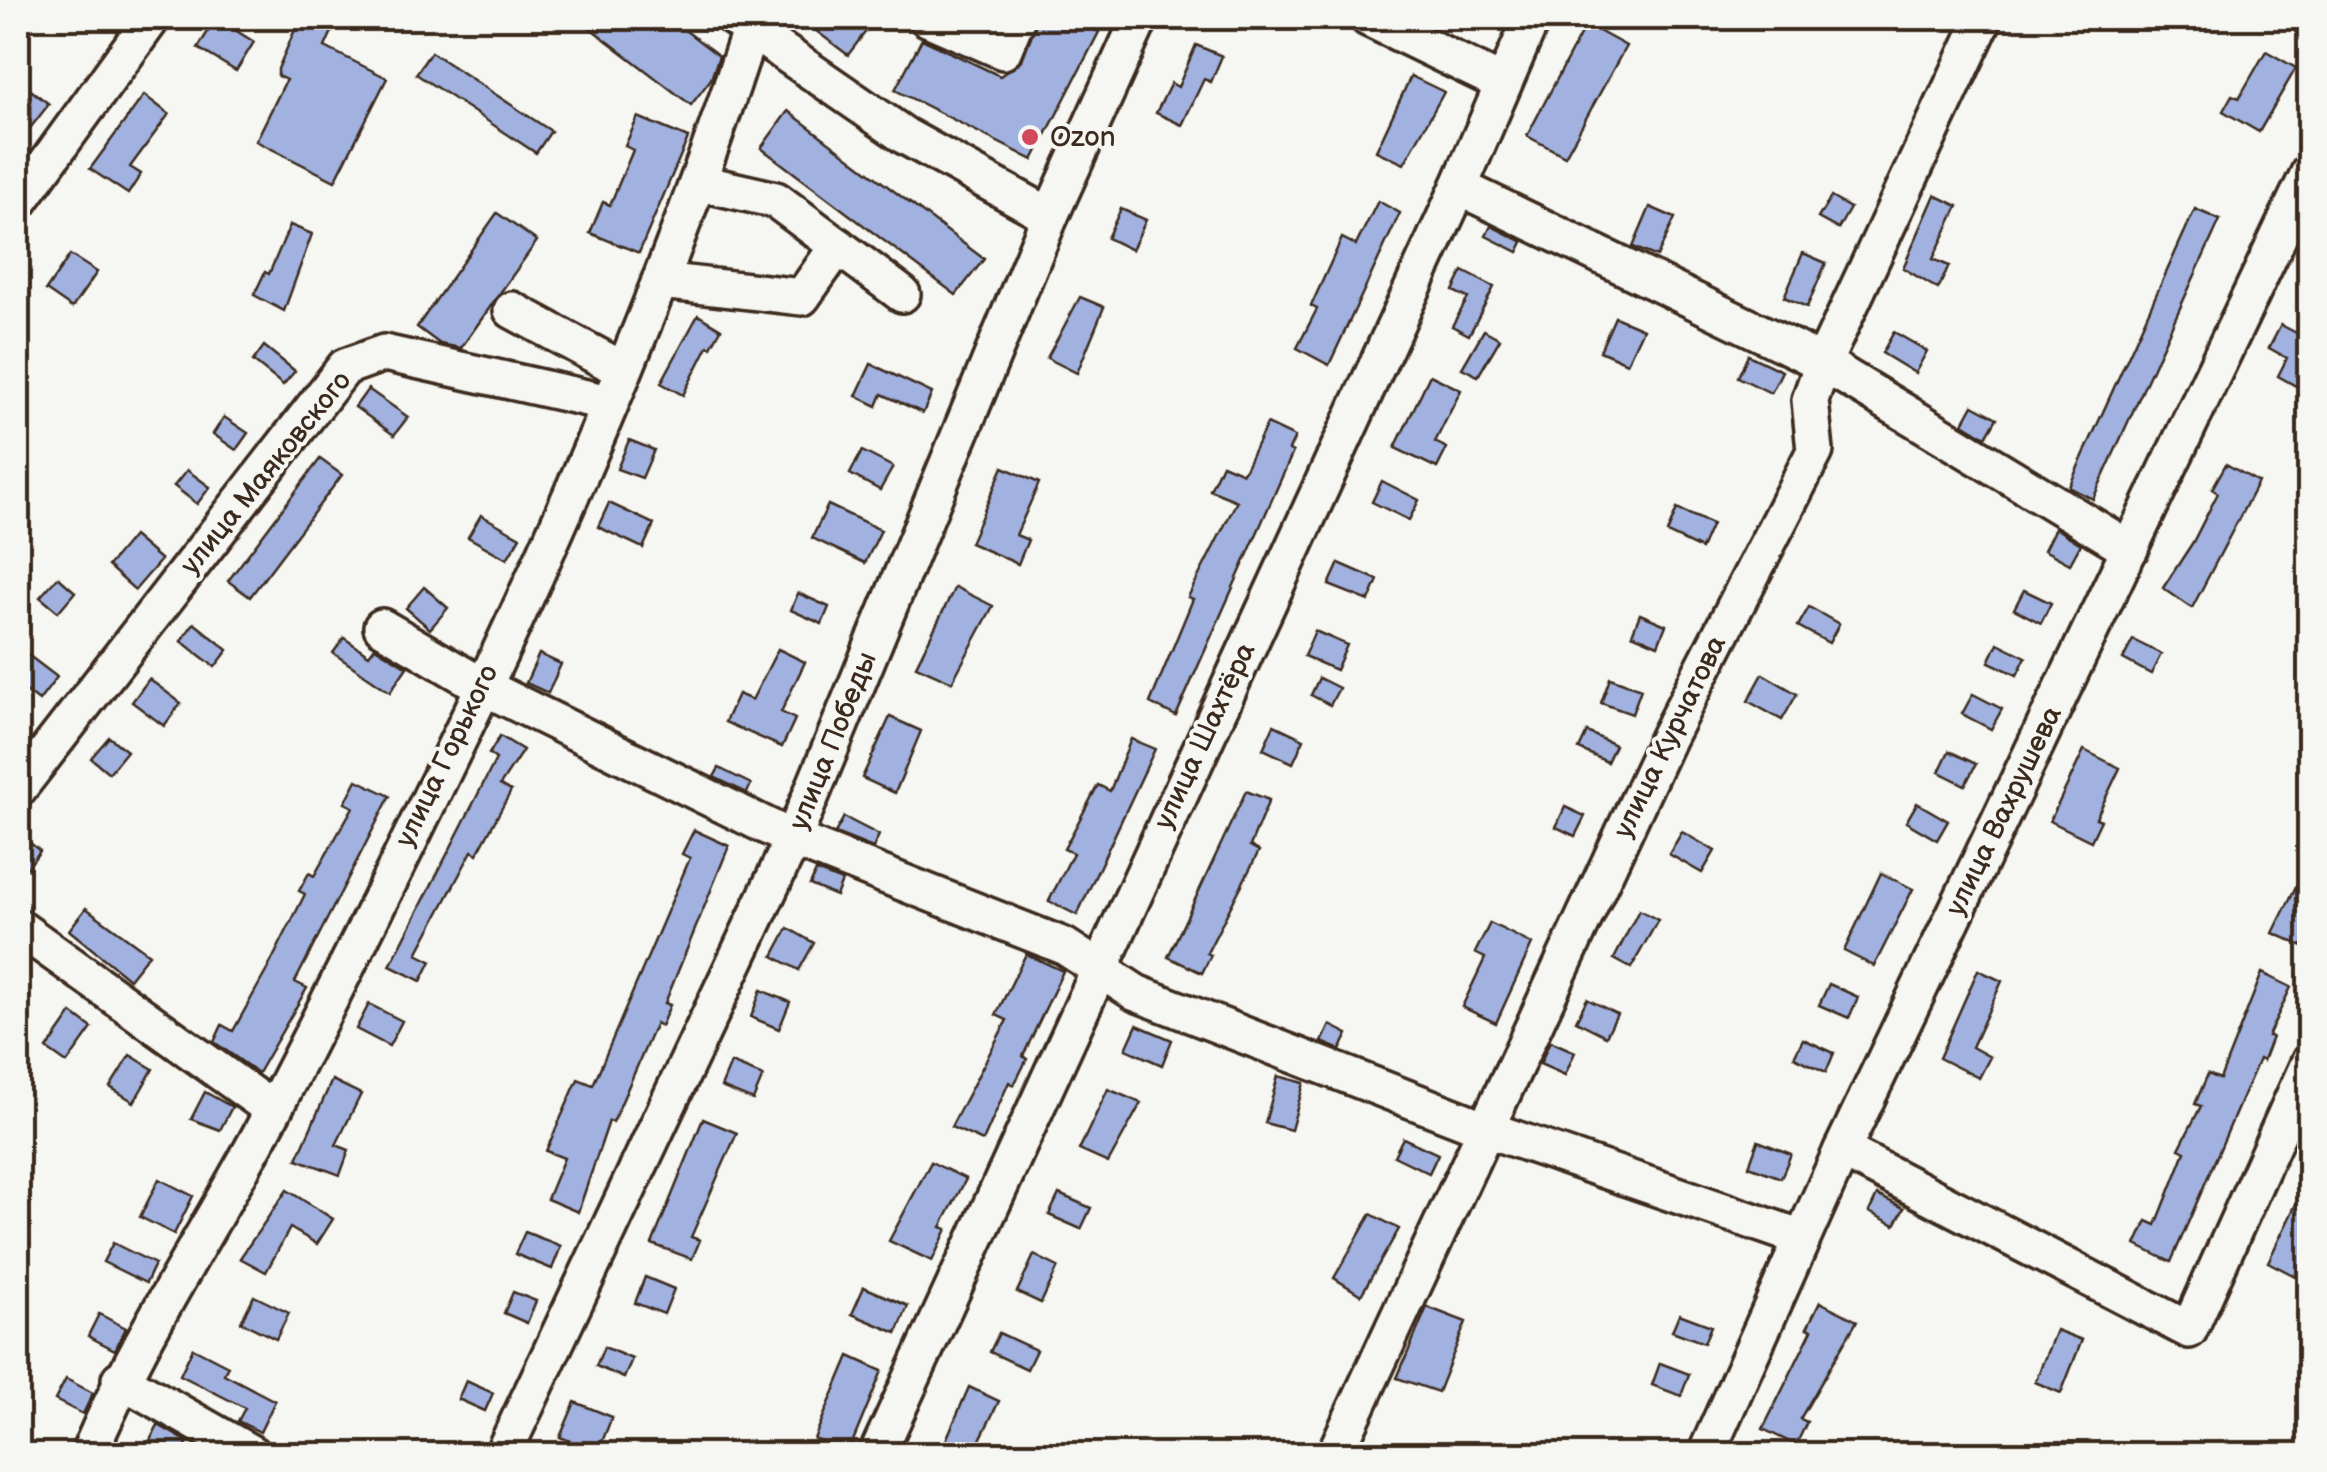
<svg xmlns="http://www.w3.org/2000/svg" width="2327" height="1472" font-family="'Balsamiq Sans',sans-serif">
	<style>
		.building { fill: #a1b2e1; stroke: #3b2a1e; stroke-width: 2.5 }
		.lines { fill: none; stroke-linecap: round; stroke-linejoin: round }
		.minor-casing { stroke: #3b2a1e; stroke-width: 42 }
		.minor { stroke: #f6f6f2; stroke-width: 35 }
		.poi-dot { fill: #d1495b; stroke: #f6f6f2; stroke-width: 4 }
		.labels { text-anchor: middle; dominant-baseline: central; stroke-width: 8; stroke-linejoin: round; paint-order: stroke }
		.poi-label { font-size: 28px; fill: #3b2a1e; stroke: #f6f6f2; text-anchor: start }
		.street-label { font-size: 28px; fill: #3b2a1e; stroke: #f6f6f2 }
	</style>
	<rect width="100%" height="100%" fill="#f6f6f2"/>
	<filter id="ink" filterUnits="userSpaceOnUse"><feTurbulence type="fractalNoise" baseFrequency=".01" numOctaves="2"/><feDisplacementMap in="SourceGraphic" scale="20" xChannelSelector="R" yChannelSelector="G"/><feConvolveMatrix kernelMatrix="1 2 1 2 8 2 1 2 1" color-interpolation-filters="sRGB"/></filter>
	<g filter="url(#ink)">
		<g class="building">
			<polygon points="216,18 254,42 236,71 198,48"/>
			<polygon points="300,18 338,18 325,47 387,78 335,181 256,141 286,80 278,76 278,69"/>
			<polygon points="577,18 669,18 719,56 711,79 691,105"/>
			<polygon points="799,18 876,18 848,55"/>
			<polygon points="1038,18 1071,18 1099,32 1033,160 895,90 922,39 1000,76 1022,60"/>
			<polygon points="1586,24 1626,46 1565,156 1527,136"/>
			<polygon points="1196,45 1222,56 1211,82 1204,79 1182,125 1156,113 1171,83 1178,87"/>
			<polygon points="2266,51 2296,68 2259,132 2223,111 2232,95 2239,98"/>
			<polygon points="431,52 551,131 536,153 416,74"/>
			<polygon points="1411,76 1444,92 1404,164 1376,151"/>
			<polygon points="28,88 49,104 31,127 18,117 18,102"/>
			<polygon points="144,95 169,114 130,167 141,174 128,194 90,169"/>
			<polygon points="788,111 984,259 956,295 761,148"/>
			<polygon points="638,117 688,138 639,253 590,233 603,202 610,205 633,150 625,146"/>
			<polygon points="1935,195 1958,206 1933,259 1949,266 1938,289 1903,268"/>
			<polygon points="1831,197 1850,208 1838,229 1818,218"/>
			<polygon points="1378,201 1400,213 1329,365 1297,348 1317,309 1311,306 1342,238 1356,245"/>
			<polygon points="1650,207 1675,218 1657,257 1633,247"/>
			<polygon points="1121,209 1146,220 1132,250 1107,238"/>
			<polygon points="2195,209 2220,220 2093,499 2069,487"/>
			<polygon points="497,213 537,241 461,348 440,344 417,327"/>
			<polygon points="290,225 312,234 284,311 254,295 265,272 269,274"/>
			<polygon points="1491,226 1523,242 1518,252 1486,236"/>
			<polygon points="1803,253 1826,263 1807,307 1784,297"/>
			<polygon points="70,255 97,272 72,308 46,290"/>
			<polygon points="1463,271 1494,287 1469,335 1452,326 1468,298 1453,291"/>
			<polygon points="1080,297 1104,307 1077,373 1047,358"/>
			<polygon points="698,315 721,329 711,347 708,346 683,395 661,383"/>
			<polygon points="1615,317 1643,329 1627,363 1600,351"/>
			<polygon points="2281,325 2310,340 2310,361 2296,386 2278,376 2287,358 2269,348"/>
			<polygon points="1484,330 1500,339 1478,376 1462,368"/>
			<polygon points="1894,332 1927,351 1915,373 1882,353"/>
			<polygon points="264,346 295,371 283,385 253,361"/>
			<polygon points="1748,355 1782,371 1771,393 1738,377"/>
			<polygon points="871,364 932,393 923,413 882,394 877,406 856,396"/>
			<polygon points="1430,375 1461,390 1435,442 1447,448 1437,468 1395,448"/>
			<polygon points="368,389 408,417 394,435 355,407"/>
			<polygon points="1973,405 1997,418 1986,437 1963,423"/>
			<polygon points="224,417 248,433 236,450 213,434"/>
			<polygon points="1267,424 1295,437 1289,450 1293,452 1176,716 1150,703 1193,599 1188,597 1237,501 1210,490 1222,464 1243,473"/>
			<polygon points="629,440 654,450 642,478 617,469"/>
			<polygon points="862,451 893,467 880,490 850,474"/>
			<polygon points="320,459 342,475 250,597 228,581"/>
			<polygon points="2226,464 2258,482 2192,608 2163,588 2193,542 2218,493 2212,489"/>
			<polygon points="1003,467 1039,483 1016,535 1028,540 1018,564 970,543"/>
			<polygon points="187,470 210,487 197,504 174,486"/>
			<polygon points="1382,481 1419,500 1409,520 1372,502"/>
			<polygon points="609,503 654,524 643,548 598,527"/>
			<polygon points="828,505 881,530 865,563 812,538"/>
			<polygon points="1677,509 1712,524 1701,549 1667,533"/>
			<polygon points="481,515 520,537 507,559 468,537"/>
			<polygon points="2055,528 2081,544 2070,564 2044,550"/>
			<polygon points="133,536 161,560 135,590 108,566"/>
			<polygon points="1339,563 1378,580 1369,601 1329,585"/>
			<polygon points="58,577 75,592 58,612 40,597"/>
			<polygon points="424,587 448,608 430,629 406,608"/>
			<polygon points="955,587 993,606 952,682 916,666"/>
			<polygon points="2024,590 2051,603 2041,623 2014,609"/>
			<polygon points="798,593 829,607 822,624 791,610"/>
			<polygon points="1809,607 1839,624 1829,643 1798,626"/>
			<polygon points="1640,614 1666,625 1658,645 1632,634"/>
			<polygon points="194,623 228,650 215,667 181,641"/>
			<polygon points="1315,631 1347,645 1336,670 1304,656"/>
			<polygon points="344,638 369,655 375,647 407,667 390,692 333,653"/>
			<polygon points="2133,640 2161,654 2151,674 2123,659"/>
			<polygon points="1998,643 2026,657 2017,675 1989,662"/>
			<polygon points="778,649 805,662 781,712 795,719 782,747 725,722 738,694 752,700"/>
			<polygon points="539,654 561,664 548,693 526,683"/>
			<polygon points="28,655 57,677 39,701 18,685 18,669"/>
			<polygon points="1763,674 1797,694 1782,720 1748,701"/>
			<polygon points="1319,678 1339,688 1330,705 1311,695"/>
			<polygon points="1610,678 1641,689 1632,714 1601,703"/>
			<polygon points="149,679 181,703 164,726 132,702"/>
			<polygon points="1973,694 2002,709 1991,729 1962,714"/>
			<polygon points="890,717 921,731 895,793 862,778"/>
			<polygon points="1274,725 1304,739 1293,763 1263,749"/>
			<polygon points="1587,732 1615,745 1607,762 1579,749"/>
			<polygon points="500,736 523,750 500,785 511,791 477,854 472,851 417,954 431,961 421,981 390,966 496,759 489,754"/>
			<polygon points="109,737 127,751 109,773 91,758"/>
			<polygon points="1131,739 1155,749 1077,915 1049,901 1073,853 1064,849 1098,785 1110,791"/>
			<polygon points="2084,750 2120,768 2096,818 2101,820 2091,841 2050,821"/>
			<polygon points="1949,751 1976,764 1965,785 1939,772"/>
			<polygon points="719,768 751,784 747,793 714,777"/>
			<polygon points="357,780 390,796 295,982 307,988 258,1073 214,1042 222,1025 233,1031 268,968 305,894 299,891 309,873 314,876 353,807 345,803"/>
			<polygon points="1246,791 1269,800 1250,846 1259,851 1207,953 1211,955 1202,973 1168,957"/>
			<polygon points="1917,803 1948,821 1937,840 1906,822"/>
			<polygon points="1565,807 1585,816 1575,836 1556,827"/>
			<polygon points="844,817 879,835 873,848 835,833"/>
			<polygon points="694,830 729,846 665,1003 670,1005 661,1026 656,1023 613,1122 609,1121 578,1212 547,1199 564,1158 546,1151 578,1079 593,1085 690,858 682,854"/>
			<polygon points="1682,832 1715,851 1702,873 1669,854"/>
			<polygon points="18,833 40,851 18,880"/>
			<polygon points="2310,858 2310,949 2273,933"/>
			<polygon points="816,871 842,881 836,896 810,885"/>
			<polygon points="1881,873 1913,889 1874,966 1844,951"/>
			<polygon points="86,908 149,954 129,979 69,930"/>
			<polygon points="1639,910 1658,920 1631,968 1614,959"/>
			<polygon points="1490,923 1532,944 1496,1023 1462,1007 1485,958 1475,953"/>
			<polygon points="788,928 814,943 799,970 773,956"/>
			<polygon points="1026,954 1063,971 1023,1056 1027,1059 1014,1085 1009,1082 983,1141 951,1127 1007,1020 996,1015"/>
			<polygon points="1978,970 2002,981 1972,1047 1990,1057 1979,1078 1939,1058"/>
			<polygon points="2262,973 2291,987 2268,1036 2272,1037 2263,1061 2259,1059 2171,1262 2136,1245 2147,1221 2156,1225 2185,1152 2179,1149 2201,1106 2195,1104 2208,1074 2220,1079"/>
			<polygon points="1829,984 1858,997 1849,1018 1819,1005"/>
			<polygon points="761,990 790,1002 779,1029 751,1017"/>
			<polygon points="1587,999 1617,1014 1606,1036 1576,1021"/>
			<polygon points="369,1004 402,1021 389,1046 356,1029"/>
			<polygon points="72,1013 92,1028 67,1063 47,1049"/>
			<polygon points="1137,1025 1172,1040 1162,1065 1126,1049"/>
			<polygon points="1330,1025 1348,1034 1340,1050 1322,1042"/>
			<polygon points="1803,1039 1834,1053 1826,1072 1794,1057"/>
			<polygon points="1550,1041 1575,1052 1565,1075 1540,1064"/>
			<polygon points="130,1055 153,1069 134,1102 110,1087"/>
			<polygon points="731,1063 763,1076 753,1100 721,1087"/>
			<polygon points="1278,1076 1304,1083 1291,1130 1265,1123"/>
			<polygon points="332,1080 361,1094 336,1145 349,1150 340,1175 297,1159"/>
			<polygon points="1108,1089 1141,1103 1108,1163 1079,1150"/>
			<polygon points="205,1092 232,1107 220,1130 191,1119"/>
			<polygon points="703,1119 737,1133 691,1237 700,1240 692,1259 652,1244"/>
			<polygon points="1403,1138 1438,1154 1429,1173 1394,1156"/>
			<polygon points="1758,1141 1791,1154 1781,1178 1749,1166"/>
			<polygon points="931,1162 966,1179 941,1227 947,1229 932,1261 889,1241"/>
			<polygon points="2310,1175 2310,1250 2297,1277 2268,1262"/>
			<polygon points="159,1179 193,1196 174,1234 140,1217"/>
			<polygon points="287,1190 333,1219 317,1244 290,1228 266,1272 240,1258"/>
			<polygon points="1059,1194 1091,1208 1081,1229 1049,1215"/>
			<polygon points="1877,1195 1904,1208 1895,1225 1869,1212"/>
			<polygon points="1371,1214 1399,1229 1361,1295 1334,1278"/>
			<polygon points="525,1232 561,1246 552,1269 515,1254"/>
			<polygon points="113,1243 155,1264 146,1283 103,1262"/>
			<polygon points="1034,1255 1058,1267 1041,1303 1017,1292"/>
			<polygon points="645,1277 674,1289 664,1314 635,1303"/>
			<polygon points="864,1287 908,1306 897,1333 852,1314"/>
			<polygon points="513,1292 536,1301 527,1323 504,1313"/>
			<polygon points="254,1296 289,1313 276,1339 241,1322"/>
			<polygon points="1820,1302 1857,1321 1800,1419 1807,1422 1796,1445 1763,1429 1812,1330 1807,1328"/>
			<polygon points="1427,1307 1466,1322 1438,1392 1397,1378"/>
			<polygon points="99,1314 126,1328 115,1350 88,1336"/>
			<polygon points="1679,1314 1711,1326 1704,1343 1672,1331"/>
			<polygon points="2056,1330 2082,1340 2061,1393 2035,1382"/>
			<polygon points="999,1333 1036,1350 1027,1369 990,1352"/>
			<polygon points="604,1347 632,1359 624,1378 596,1366"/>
			<polygon points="193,1348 228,1366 224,1374 275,1401 260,1432 238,1421 245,1408 180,1375"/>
			<polygon points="849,1356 882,1371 848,1453 814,1439"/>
			<polygon points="1660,1363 1689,1374 1681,1396 1652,1385"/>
			<polygon points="66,1379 93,1393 83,1414 55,1400"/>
			<polygon points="466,1381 493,1393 485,1411 458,1399"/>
			<polygon points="969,1387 999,1401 973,1454 940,1454"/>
			<polygon points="575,1402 612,1417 598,1452 560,1437"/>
			<polygon points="158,1425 188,1442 181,1454 158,1454 146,1448"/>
		</g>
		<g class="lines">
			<defs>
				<g id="minor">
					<polyline points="734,18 905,136 1050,216"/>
					<polyline points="927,18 1003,51 1017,18"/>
					<polyline points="1368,18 1502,83"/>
					<polyline points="701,183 776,200 902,294"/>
					<polyline points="1459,187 1823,363 2130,549"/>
					<polyline points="18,203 152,18"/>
					<polyline points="660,281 802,297 838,246"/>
					<polyline points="512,310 623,370"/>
					<polyline points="382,627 482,686 793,839 1064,946 1136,993 1483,1128 1802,1238"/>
					<polyline points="18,789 345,367 384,353 609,403"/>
					<polyline points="18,927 273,1110"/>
					<polyline points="1842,1150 2189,1330 2310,1061"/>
					<polyline points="120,1379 252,1454"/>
					<path d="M89,1454C140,1332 214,1224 275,1107C454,759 629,403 750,31"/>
					<polyline points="503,1454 793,839 1050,216 1140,18"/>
					<polyline points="877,1454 1459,187 1532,18"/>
					<polyline points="1335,1454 1668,737 1815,451 1810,400 1823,363 1984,18"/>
					<polyline points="1706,1454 1842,1150 2310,171"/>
				</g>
			</defs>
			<use href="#minor" class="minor-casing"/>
			<use href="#minor" class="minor"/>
		</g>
	</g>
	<circle class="poi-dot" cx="1030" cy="137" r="10"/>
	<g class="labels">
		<g class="poi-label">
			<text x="1050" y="137">Ozon</text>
		</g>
		<g class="street-label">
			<text transform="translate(266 473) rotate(-51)">улица Маяковского</text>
			<text transform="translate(1205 736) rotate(-65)">улица Шахтёра</text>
			<text transform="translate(1670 737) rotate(-64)">улица Курчатова</text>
			<text transform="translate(833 741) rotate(-68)">улица Победы</text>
			<text transform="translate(447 756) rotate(-64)">улица Горького</text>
			<text transform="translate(2004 811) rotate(-64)">улица Вахрушева</text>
		</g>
	</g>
	<rect width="2327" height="1472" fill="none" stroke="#f6f6f2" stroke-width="60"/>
	<rect x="30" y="30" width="2267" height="1412" fill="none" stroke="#3b2a1e" stroke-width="4" filter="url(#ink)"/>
</svg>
